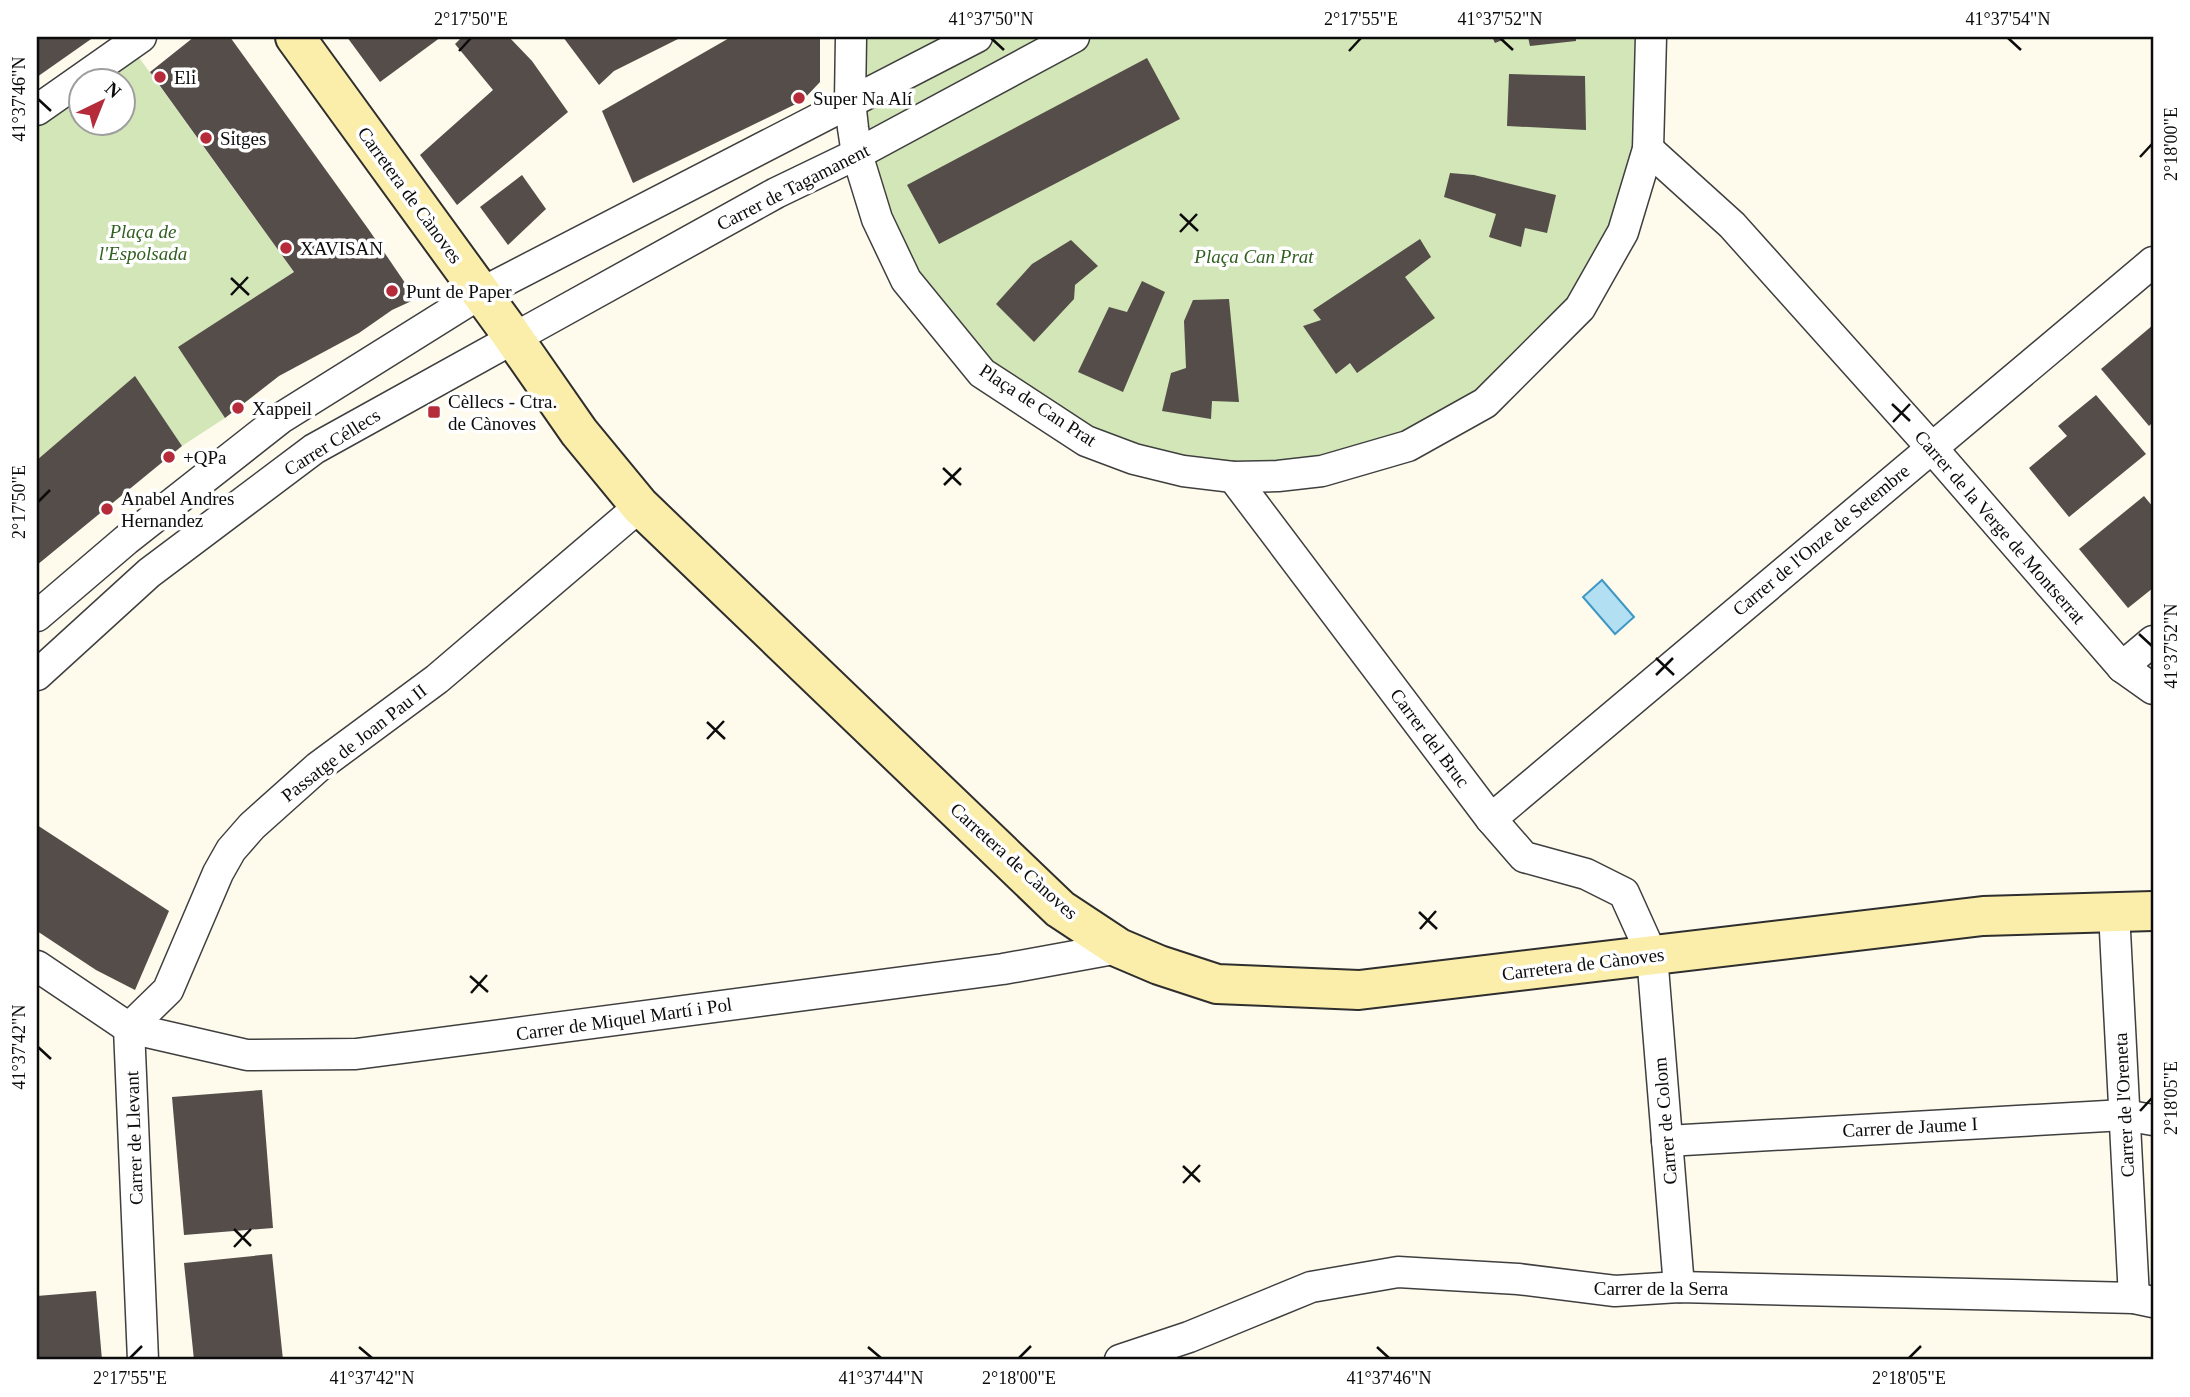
<svg xmlns="http://www.w3.org/2000/svg" width="2190" height="1397" font-family="Georgia,serif">
	<style>
		.green { fill: #d3e6b8; fill-rule: evenodd }
		.water { fill: #b3dff3; stroke: #3e98c6; stroke-width: 2 }
		.building { fill: #544d49 }
		.lines { fill: none; stroke-linecap: round; stroke-linejoin: round }
		.street-casing { stroke: #3f3f3f; stroke-width: 33 }
		.secondary-casing { stroke: #2e2e2e; stroke-width: 42 }
		.street { stroke: #fff; stroke-width: 30 }
		.secondary { stroke: #fbedaa; stroke-width: 38 }
		.ticks { fill: none; stroke: #0c0c0c; stroke-width: 2.5 }
		.poi-dot { fill: #b52b3a; stroke: #fff; stroke-width: 2.5 }
		.labels { text-anchor: middle; dominant-baseline: central; stroke-width: 7; stroke-linejoin: round; paint-order: stroke }
		.poi-label { font-size: 19px; fill: #0c0c0c; stroke: #fff; text-anchor: start }
		.street-label { font-size: 19px; fill: #0c0c0c; stroke: #fff }
		.park-label { font-size: 19px; font-style: italic; fill: #316020; stroke: #fff }
		.neatline { fill: none; stroke: #0c0c0c; stroke-width: 2.5 }
		.ticks-label { font-size: 18px; text-anchor: middle; fill: #0c0c0c }
	</style>
	<rect width="100%" height="100%" fill="#fefaec"/>
	<g class="green">
		<polygon points="852,37 1649,37 1623,232 1580,308 1408,446 1233,477 1086,441 982,373 906,280 850,101"/>
		<path d="M130,45L294,272L179,347L225,418L182,446L135,377L37,460V111ZM80,80H122V122H80Z"/>
	</g>
	<polygon class="water" points="1602,580 1634,617 1615,634 1583,597"/>
	<g class="building">
		<polygon points="37,37 94,37 37,77"/>
		<polygon points="194,37 230,37 369,230 416,299 392,310 359,333 279,376 225,418 178,347 294,272 150,72"/>
		<polygon points="347,37 441,37 380,82"/>
		<polygon points="462,37 509,37 532,61 568,112 457,205 420,155 493,90 455,44"/>
		<polygon points="563,37 682,37 614,71 599,85"/>
		<polygon points="731,37 820,37 820,82 802,101 633,183 602,111"/>
		<polygon points="1492,37 1510,37 1495,43"/>
		<polygon points="1528,37 1576,37 1576,41 1530,46"/>
		<polygon points="1147,58 1180,119 939,244 907,185"/>
		<polygon points="1509,74 1585,76 1586,130 1507,126"/>
		<polygon points="1450,173 1474,175 1556,195 1547,233 1525,228 1521,247 1489,237 1496,214 1444,197"/>
		<polygon points="522,175 546,209 508,245 480,207"/>
		<polygon points="1420,239 1431,257 1405,277 1435,318 1357,373 1350,363 1336,374 1303,326 1321,320 1313,310"/>
		<polygon points="1071,240 1098,266 1075,285 1074,299 1034,342 996,304 1032,264"/>
		<polygon points="1142,281 1165,292 1123,392 1078,372 1109,307 1127,312"/>
		<polygon points="1229,299 1239,402 1212,401 1211,419 1162,411 1171,373 1186,368 1184,321 1193,300"/>
		<polygon points="2153,325 2153,422 2149,426 2101,369"/>
		<polygon points="135,376 182,446 37,565 37,460"/>
		<polygon points="2096,395 2146,454 2069,517 2029,468 2067,436 2058,426"/>
		<polygon points="2144,496 2153,507 2153,588 2128,608 2079,549"/>
		<polygon points="37,825 169,911 135,990 96,970 37,931"/>
		<polygon points="262,1090 273,1228 184,1235 172,1097"/>
		<polygon points="272,1254 283,1360 194,1360 184,1263"/>
		<polygon points="96,1291 102,1360 37,1360 37,1296"/>
	</g>
	<g class="lines">
		<defs>
			<g id="street">
				<polyline points="851,37 850,101 853,128 857,154 877,219 906,280 982,373 1086,441 1134,459 1183,471 1233,477 1278,476 1322,471 1408,446 1485,403 1580,308 1623,232 1648,149 1651,37"/>
				<polyline points="37,110 141,37"/>
				<polyline points="1648,149 1732,225 1931,447 2122,667 2153,689"/>
				<polyline points="1233,477 1491,819 1524,857 1586,874 1624,893 1652,955 1679,1287"/>
				<polyline points="37,616 126,540 281,418 481,293 977,37"/>
				<polyline points="2122,667 2153,641"/>
				<polyline points="37,675 149,573 314,449 776,193 857,154 1074,37"/>
				<polyline points="1491,819 2153,262"/>
				<polyline points="2114,912 2134,1298"/>
				<polyline points="37,966 129,1028 143,1360"/>
				<polyline points="129,1028 247,1055 356,1054 1003,969 1119,948"/>
				<polyline points="129,1028 168,990 218,873 231,850 252,826 318,767 437,679 640,506"/>
				<polyline points="1667,1141 2124,1115 2153,1120"/>
				<polyline points="1120,1360 1189,1337 1311,1287 1398,1272 1518,1279 1615,1291 1679,1287 2134,1298 2153,1302"/>
			</g>
			<polyline id="secondary" points="295,37 508,330 579,432 640,506 1060,909 1119,948 1159,965 1217,984 1359,990 1983,916 2153,911"/>
		</defs>
		<use href="#street" class="street-casing"/>
		<use href="#secondary" class="secondary-casing"/>
		<use href="#street" class="street"/>
		<use href="#secondary" class="secondary"/>
	</g>
	<path class="ticks" d="M991,38L1004,50M1500,38L1513,50M2008,38L2021,50M459,51L471,38M1349,51L1361,38M38,99L51,111M2140,157L2152,144M1180,214L1198,231M1180,232L1197,214M231,278L249,295M231,295L248,277M1892,404L1910,421M1893,422L1910,404M943,468L961,485M944,485L961,468M38,502L50,490M2139,634L2152,646M1656,658L1674,675M1656,675L1673,658M707,722L725,739M707,739L724,721M1419,912L1437,929M1420,929L1436,911M470,976L488,992M471,993L487,975M38,1047L51,1059M2140,1111L2152,1098M1183,1166L1200,1182M1183,1183L1200,1165M234,1229L251,1246M234,1247L251,1229M359,1347L372,1358M868,1347L881,1358M1377,1347L1389,1358M130,1358L142,1346M1019,1358L1031,1346M1909,1358L1921,1346"/>
	<g class="poi-dot">
		<circle cx="160" cy="77" r="7"/>
		<circle cx="799" cy="98" r="7"/>
		<circle cx="206" cy="138" r="7"/>
		<circle cx="286" cy="248" r="7"/>
		<circle cx="392" cy="291" r="7"/>
		<circle cx="238" cy="408" r="7"/>
		<rect x="427" y="405" width="14" height="14" rx="3.5"/>
		<circle cx="169" cy="457" r="7"/>
		<circle cx="107" cy="509" r="7"/>
	</g>
	<g class="labels">
		<g class="poi-label">
			<text x="174" y="77">Eli</text>
			<text x="813" y="98">Super Na Alí</text>
			<text x="220" y="138">Sitges</text>
			<text x="300" y="248">XAVISAN</text>
			<text x="406" y="291">Punt de Paper</text>
			<text x="448" y="401">Cèllecs - Ctra.<tspan x="448" dy="22">de Cànoves</tspan></text>
			<text x="252" y="408">Xappeil</text>
			<text x="183" y="457">+QPa</text>
			<text x="121" y="498">Anabel Andres<tspan x="121" dy="22">Hernandez</tspan></text>
		</g>
		<g class="street-label">
			<text transform="translate(793 187) rotate(-27)">Carrer de Tagamanent</text>
			<text transform="translate(410 195) rotate(54)">Carretera de Cànoves</text>
			<text transform="translate(1038 405) rotate(33)">Plaça de Can Prat</text>
			<text transform="translate(332 442) rotate(-32)">Carrer Céllecs</text>
			<text transform="translate(2000 527) rotate(49)">Carrer de la Verge de Montserrat</text>
			<text transform="translate(1821 540) rotate(-40)">Carrer de l'Onze de Setembre</text>
			<text transform="translate(1430 738) rotate(53)">Carrer del Bruc</text>
			<text transform="translate(354 743) rotate(-38)">Passatge de Joan Pau II</text>
			<text transform="translate(1014 861) rotate(42)">Carretera de Cànoves</text>
			<text transform="translate(1583 964) rotate(-7)">Carretera de Cànoves</text>
			<text transform="translate(624 1019) rotate(-8)">Carrer de Miquel Martí i Pol</text>
			<text transform="translate(2124 1105) rotate(-93)">Carrer de l'Oreneta</text>
			<text transform="translate(1665 1121) rotate(-95)">Carrer de Colom</text>
			<text transform="translate(1910 1127) rotate(-3)">Carrer de Jaume I</text>
			<text transform="translate(134 1138) rotate(-92)">Carrer de Llevant</text>
			<text x="1661" y="1288">Carrer de la Serra</text>
		</g>
		<g class="park-label">
			<text x="143" y="231">Plaça de<tspan x="143" dy="22">l'Espolsada</tspan></text>
			<text x="1254" y="256">Plaça Can Prat</text>
		</g>
	</g>
	<rect width="2190" height="1397" fill="none" stroke="#ffffff" stroke-width="77"/>
	<g transform="translate(102 102) rotate(43)"><circle r="33" fill="#ffffff" stroke="#9e9e9e" stroke-width="2"/>
	<path d="M0-5L12 26L0 18L-12 26Z" fill="#b52b3a"/>
	<text y="-10" font-size="19" font-weight="bold" text-anchor="middle" fill="#0c0c0c">N</text>
	</g>
	<rect x="38" y="38" width="2114" height="1320" class="neatline"/>
	<g class="ticks-label">
		<text x="471" y="25">2°17'50"E</text>
		<text x="991" y="25">41°37'50"N</text>
		<text x="1361" y="25">2°17'55"E</text>
		<text x="1500" y="25">41°37'52"N</text>
		<text x="2008" y="25">41°37'54"N</text>
		<text transform="translate(19 99) rotate(-90)" y="6">41°37'46"N</text>
		<text transform="translate(2171 144) rotate(-90)" y="6">2°18'00"E</text>
		<text transform="translate(19 502) rotate(-90)" y="6">2°17'50"E</text>
		<text transform="translate(2171 646) rotate(-90)" y="6">41°37'52"N</text>
		<text transform="translate(19 1047) rotate(-90)" y="6">41°37'42"N</text>
		<text transform="translate(2171 1098) rotate(-90)" y="6">2°18'05"E</text>
		<text x="130" y="1384">2°17'55"E</text>
		<text x="372" y="1384">41°37'42"N</text>
		<text x="881" y="1384">41°37'44"N</text>
		<text x="1019" y="1384">2°18'00"E</text>
		<text x="1389" y="1384">41°37'46"N</text>
		<text x="1909" y="1384">2°18'05"E</text>
	</g>
</svg>
